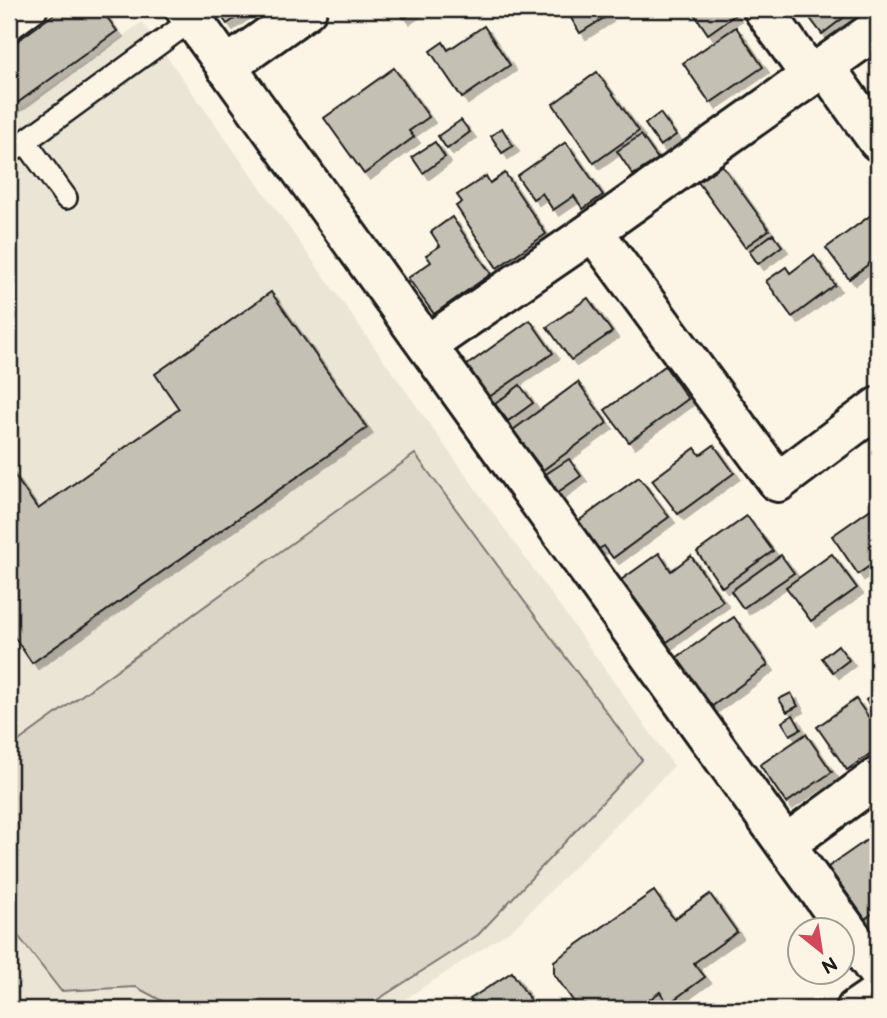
<svg xmlns="http://www.w3.org/2000/svg" width="887" height="1018" font-family="'Balsamiq Sans',sans-serif">
	<style>
		.built { fill: #ebe5d6 }
		.green { fill: #dbd5c8; stroke: #7c7872; stroke-width: 2 }
		.building { fill: #c4c0b3; stroke: #1c1c1c; stroke-width: 2; filter: url(#shadow) }
		.lines { fill: none; stroke-linecap: round; stroke-linejoin: round }
		.service-casing { stroke: #1c1c1c; stroke-width: 26 }
		.minor-casing { stroke: #1c1c1c; stroke-width: 44 }
		.service { stroke: #fcf5e5; stroke-width: 21 }
		.minor { stroke: #fcf5e5; stroke-width: 38 }
	</style>
	<defs>
		<filter id="shadow"><feDropShadow dx="6" dy="6" stdDeviation="0" flood-color="#0004"/></filter>
	</defs>
	<rect width="100%" height="100%" fill="#fcf5e5"/>
	<filter id="ink" filterUnits="userSpaceOnUse"><feTurbulence type="fractalNoise" baseFrequency=".0143" numOctaves="2"/><feDisplacementMap in="SourceGraphic" scale="14" xChannelSelector="R" yChannelSelector="G"/><feConvolveMatrix kernelMatrix="1 2 1 2 8 2 1 2 1" color-interpolation-filters="sRGB"/></filter>
	<g filter="url(#ink)">
		<polygon class="built" points="142,22 674,766 514,928 390,1009 9,1009 9,117"/>
		<polygon class="green" points="415,454 642,760 478,935 363,1009 177,1009 136,987 61,991 9,924 9,748"/>
		<g class="building">
			<polygon points="61,9 101,9 117,31 9,109 9,47"/>
			<polygon points="216,9 249,9 227,24"/>
			<polygon points="397,9 417,9 404,18"/>
			<polygon points="585,9 602,9 607,16 580,33 571,18"/>
			<polygon points="697,9 731,9 735,15 708,34 693,12"/>
			<polygon points="803,9 855,9 822,34"/>
			<polygon points="484,26 510,65 462,98 430,51 443,42 448,50"/>
			<polygon points="736,27 763,67 710,103 683,63"/>
			<polygon points="394,68 429,117 409,131 414,137 364,174 324,118"/>
			<polygon points="597,72 639,131 594,163 553,104"/>
			<polygon points="660,113 676,135 660,146 645,124"/>
			<polygon points="461,120 470,132 447,149 438,136"/>
			<polygon points="502,128 513,146 502,153 491,136"/>
			<polygon points="641,135 658,159 633,175 617,151"/>
			<polygon points="435,142 445,157 423,173 412,157"/>
			<polygon points="566,142 603,195 583,209 574,196 553,210 542,193 533,199 517,176"/>
			<polygon points="722,165 769,230 745,247 698,182"/>
			<polygon points="505,173 546,234 497,268 456,206 462,202 457,195 486,176 490,183"/>
			<polygon points="878,210 878,257 849,279 826,248"/>
			<polygon points="452,217 491,274 434,314 408,278 431,262 426,255 440,246 431,232"/>
			<polygon points="773,234 782,246 758,264 749,251"/>
			<polygon points="814,255 835,285 792,317 766,281 786,267 790,273"/>
			<polygon points="271,292 367,428 32,663 9,629 9,468 38,509 179,409 155,374"/>
			<polygon points="588,298 612,332 571,360 547,327"/>
			<polygon points="530,320 553,353 489,397 467,365"/>
			<polygon points="665,366 688,399 629,442 605,410"/>
			<polygon points="578,382 607,423 543,470 513,430"/>
			<polygon points="520,385 533,403 508,421 495,404"/>
			<polygon points="714,445 734,473 678,514 652,480 695,448 700,455"/>
			<polygon points="569,459 581,476 558,492 546,474"/>
			<polygon points="639,477 669,517 613,558 604,546 597,550 577,522"/>
			<polygon points="878,504 878,560 858,574 832,536"/>
			<polygon points="747,516 773,551 722,587 697,552"/>
			<polygon points="659,553 671,571 691,556 723,601 667,642 621,580"/>
			<polygon points="832,554 857,588 811,621 786,587"/>
			<polygon points="781,555 794,573 743,608 731,591"/>
			<polygon points="734,617 768,665 711,707 676,658"/>
			<polygon points="838,645 849,660 833,672 822,658"/>
			<polygon points="878,691 878,717 866,700"/>
			<polygon points="791,693 798,706 787,712 779,699"/>
			<polygon points="856,699 878,731 878,748 847,770 817,727"/>
			<polygon points="793,715 801,729 790,735 782,722"/>
			<polygon points="806,734 832,772 786,803 760,765"/>
			<polygon points="871,837 878,846 878,909 865,919 828,867"/>
			<polygon points="654,891 674,919 710,894 737,932 694,963 705,977 668,1004 660,992 636,1009 579,1009 554,974 554,961"/>
			<polygon points="512,972 536,1009 476,1009 470,999"/>
		</g>
		<g class="lines">
			<defs>
				<g id="service">
					<polyline points="9,30 37,9"/>
					<polyline points="25,141 66,198"/>
					<polyline points="9,153 193,19"/>
				</g>
				<g id="minor">
					<polyline points="185,9 878,973"/>
					<polyline points="763,9 810,75"/>
					<polyline points="226,67 307,9"/>
					<polyline points="825,67 878,141"/>
					<polyline points="593,231 778,482 878,407"/>
					<polyline points="427,345 593,231 878,28"/>
					<polyline points="786,844 878,777"/>
					<polyline points="856,1009 878,994"/>
				</g>
			</defs>
			<use href="#service" class="service-casing"/>
			<use href="#minor" class="minor-casing"/>
			<use href="#service" class="service"/>
			<use href="#minor" class="minor"/>
		</g>
	</g>
	<rect width="887" height="1018" fill="none" stroke="#fcf5e5" stroke-width="35"/>
	<rect x="18" y="18" width="852" height="983" fill="none" stroke="#1c1c1c" stroke-width="2.5" filter="url(#ink)"/>
	<g transform="translate(821 951) rotate(150)"><circle r="33" fill="#fcf5e5" stroke="#a29e95" stroke-width="2"/>
	<path d="M0-5L12 26L0 18L-12 26Z" fill="#d1495b"/>
	<text y="-10" font-size="19" font-weight="bold" text-anchor="middle" fill="#1c1c1c">N</text>
	</g>
</svg>
